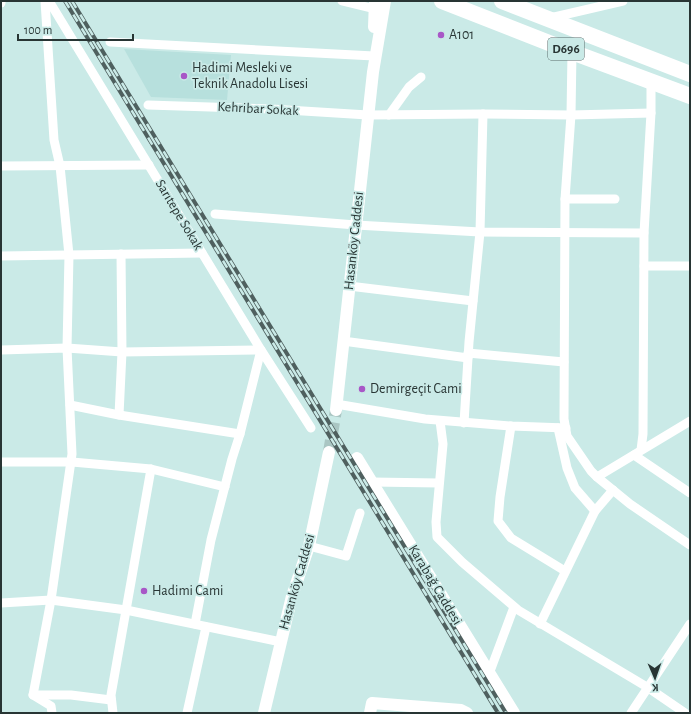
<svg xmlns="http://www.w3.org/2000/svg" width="691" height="714" font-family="'Alegreya Sans',sans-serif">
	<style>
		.built { fill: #b7e0dd }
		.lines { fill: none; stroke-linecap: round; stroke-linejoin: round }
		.secondary-tunnel { stroke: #aac6c3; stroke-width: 12; stroke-dasharray: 12 6; stroke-linecap: butt }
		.street { stroke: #fff; stroke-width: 9 }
		.secondary { stroke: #fff; stroke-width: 12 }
		.highway { stroke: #fff; stroke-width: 16 }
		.rail-casing { stroke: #4f605f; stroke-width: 4 }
		.rail { stroke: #caeae7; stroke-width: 2.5; stroke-dasharray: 8; stroke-linecap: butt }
		.poi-dot { fill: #a857c7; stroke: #caeae7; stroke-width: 1.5 }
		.labels { text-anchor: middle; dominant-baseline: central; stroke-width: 3.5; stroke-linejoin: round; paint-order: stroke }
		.shield { fill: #caeae7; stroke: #596b6a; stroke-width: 1 }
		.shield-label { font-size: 13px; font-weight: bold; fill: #283534 }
		.poi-label { font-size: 14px; fill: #283534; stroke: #caeae7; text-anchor: start }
		.street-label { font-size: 14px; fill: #283534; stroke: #caeae7 }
	</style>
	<rect width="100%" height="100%" fill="#caeae7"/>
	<polygon class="built" points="124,49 231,55 227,100 151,97"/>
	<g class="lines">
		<polyline class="secondary-tunnel" points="329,452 336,410"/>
		<g class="street">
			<polyline points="45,1 54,140 60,166 69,255 67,348 72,454 51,600 33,695 51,706 52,713"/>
			<polyline points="49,1 261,350 311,428"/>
			<polyline points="342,1 375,9"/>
			<polyline points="1,3 1,1"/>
			<polyline points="550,18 623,1"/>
			<polyline points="110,42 374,56"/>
			<polyline points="572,52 571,115 565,199 564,419 567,436 591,471 597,477 630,504 690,545"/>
			<polyline points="148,105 271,109 368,115 483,114 571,115 651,113"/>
			<polyline points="389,115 409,87 421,77"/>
			<polyline points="1,166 149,165"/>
			<polyline points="565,199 615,199"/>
			<polyline points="215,214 356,225 480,232 644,233"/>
			<polyline points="1,256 202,253"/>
			<polyline points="644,266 690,266"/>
			<polyline points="349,286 473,301"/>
			<polyline points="343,341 468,358"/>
			<polyline points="1,350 67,348 122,352 261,350 240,434 232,459 211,540 195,624"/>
			<polyline points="468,353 564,362"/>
			<polyline points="336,404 425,419 511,426 566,428"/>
			<polyline points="70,405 119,415 240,434"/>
			<polyline points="119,415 122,352 121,254"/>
			<polyline points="440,421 443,444 436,522 437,537 462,562 518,610 647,687 685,713"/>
			<polyline points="464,423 469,342 480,232 483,114"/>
			<polyline points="511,426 500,497 498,521 511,538 565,571"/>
			<polyline points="558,428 567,468 575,488 595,511"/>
			<polyline points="641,450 643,434 644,233 651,113 651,81"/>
			<polyline points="634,455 690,493"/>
			<polyline points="1,462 72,462 151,469 225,487"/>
			<polyline points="597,477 690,421"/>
			<polyline points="372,482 439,483"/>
			<polyline points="309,546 346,556 360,513"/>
			<polyline points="1,603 51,600 126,610 281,642"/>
			<polyline points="540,624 595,511 613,490"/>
			<polyline points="489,674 514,607"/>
			<polyline points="33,695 71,695 111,700"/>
			<polyline points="113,713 111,695 151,469"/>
			<polyline points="187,713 206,627"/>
			<polyline points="631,713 690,624"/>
		</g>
		<g class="secondary">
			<polyline points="374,27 375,1"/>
			<polyline points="336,410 373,72 385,1"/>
			<polyline points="357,458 514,713"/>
			<polyline points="264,713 292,596 309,546 329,452"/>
			<polyline points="370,713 372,703 461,710 467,713"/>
		</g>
		<g class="highway">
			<polyline points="442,1 572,52 690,96"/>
			<polyline points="502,1 690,74"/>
		</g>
		<defs>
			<g id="rail">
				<polyline points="65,1 498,713"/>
				<polyline points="72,1 506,713"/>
			</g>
		</defs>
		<use href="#rail" class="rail-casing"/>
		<use href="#rail" class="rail"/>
	</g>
	<g class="poi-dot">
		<circle cx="441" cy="35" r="4"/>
		<circle cx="184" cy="76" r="4"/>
		<circle cx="362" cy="389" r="4"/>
		<circle cx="144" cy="591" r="4"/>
	</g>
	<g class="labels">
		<rect class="shield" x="548" y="38" width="36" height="22" rx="3"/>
		<g class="shield-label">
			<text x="566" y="49">D696</text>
		</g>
		<g class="poi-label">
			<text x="449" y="35">A101</text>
			<text x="192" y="68">Hadimi Mesleki ve<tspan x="192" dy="16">Teknik Anadolu Lisesi</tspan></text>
			<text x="370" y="389">Demirgeçit Cami</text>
			<text x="152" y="591">Hadimi Cami</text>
		</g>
		<g class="street-label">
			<text transform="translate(258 109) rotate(3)">Kehribar Sokak</text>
			<text transform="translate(179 215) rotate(59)">Sarıtepe Sokak</text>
			<text transform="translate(354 241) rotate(-84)">Hasanköy Caddesi</text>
			<text transform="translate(297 582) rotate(-74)">Hasanköy Caddesi</text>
			<text transform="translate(435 585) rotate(59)">Karabağ Caddesi</text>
		</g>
	</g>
	<rect width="691" height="714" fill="none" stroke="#283534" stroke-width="4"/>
	<g transform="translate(655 678) rotate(178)" stroke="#caeae7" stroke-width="3" paint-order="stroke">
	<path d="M0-3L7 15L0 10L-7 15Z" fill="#283534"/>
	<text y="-6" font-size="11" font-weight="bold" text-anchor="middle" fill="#283534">K</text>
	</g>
	<path d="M18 34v6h115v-6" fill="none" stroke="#283534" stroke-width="2"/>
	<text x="24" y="34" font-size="12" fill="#283534" stroke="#caeae7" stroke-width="3" paint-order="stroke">100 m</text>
</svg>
